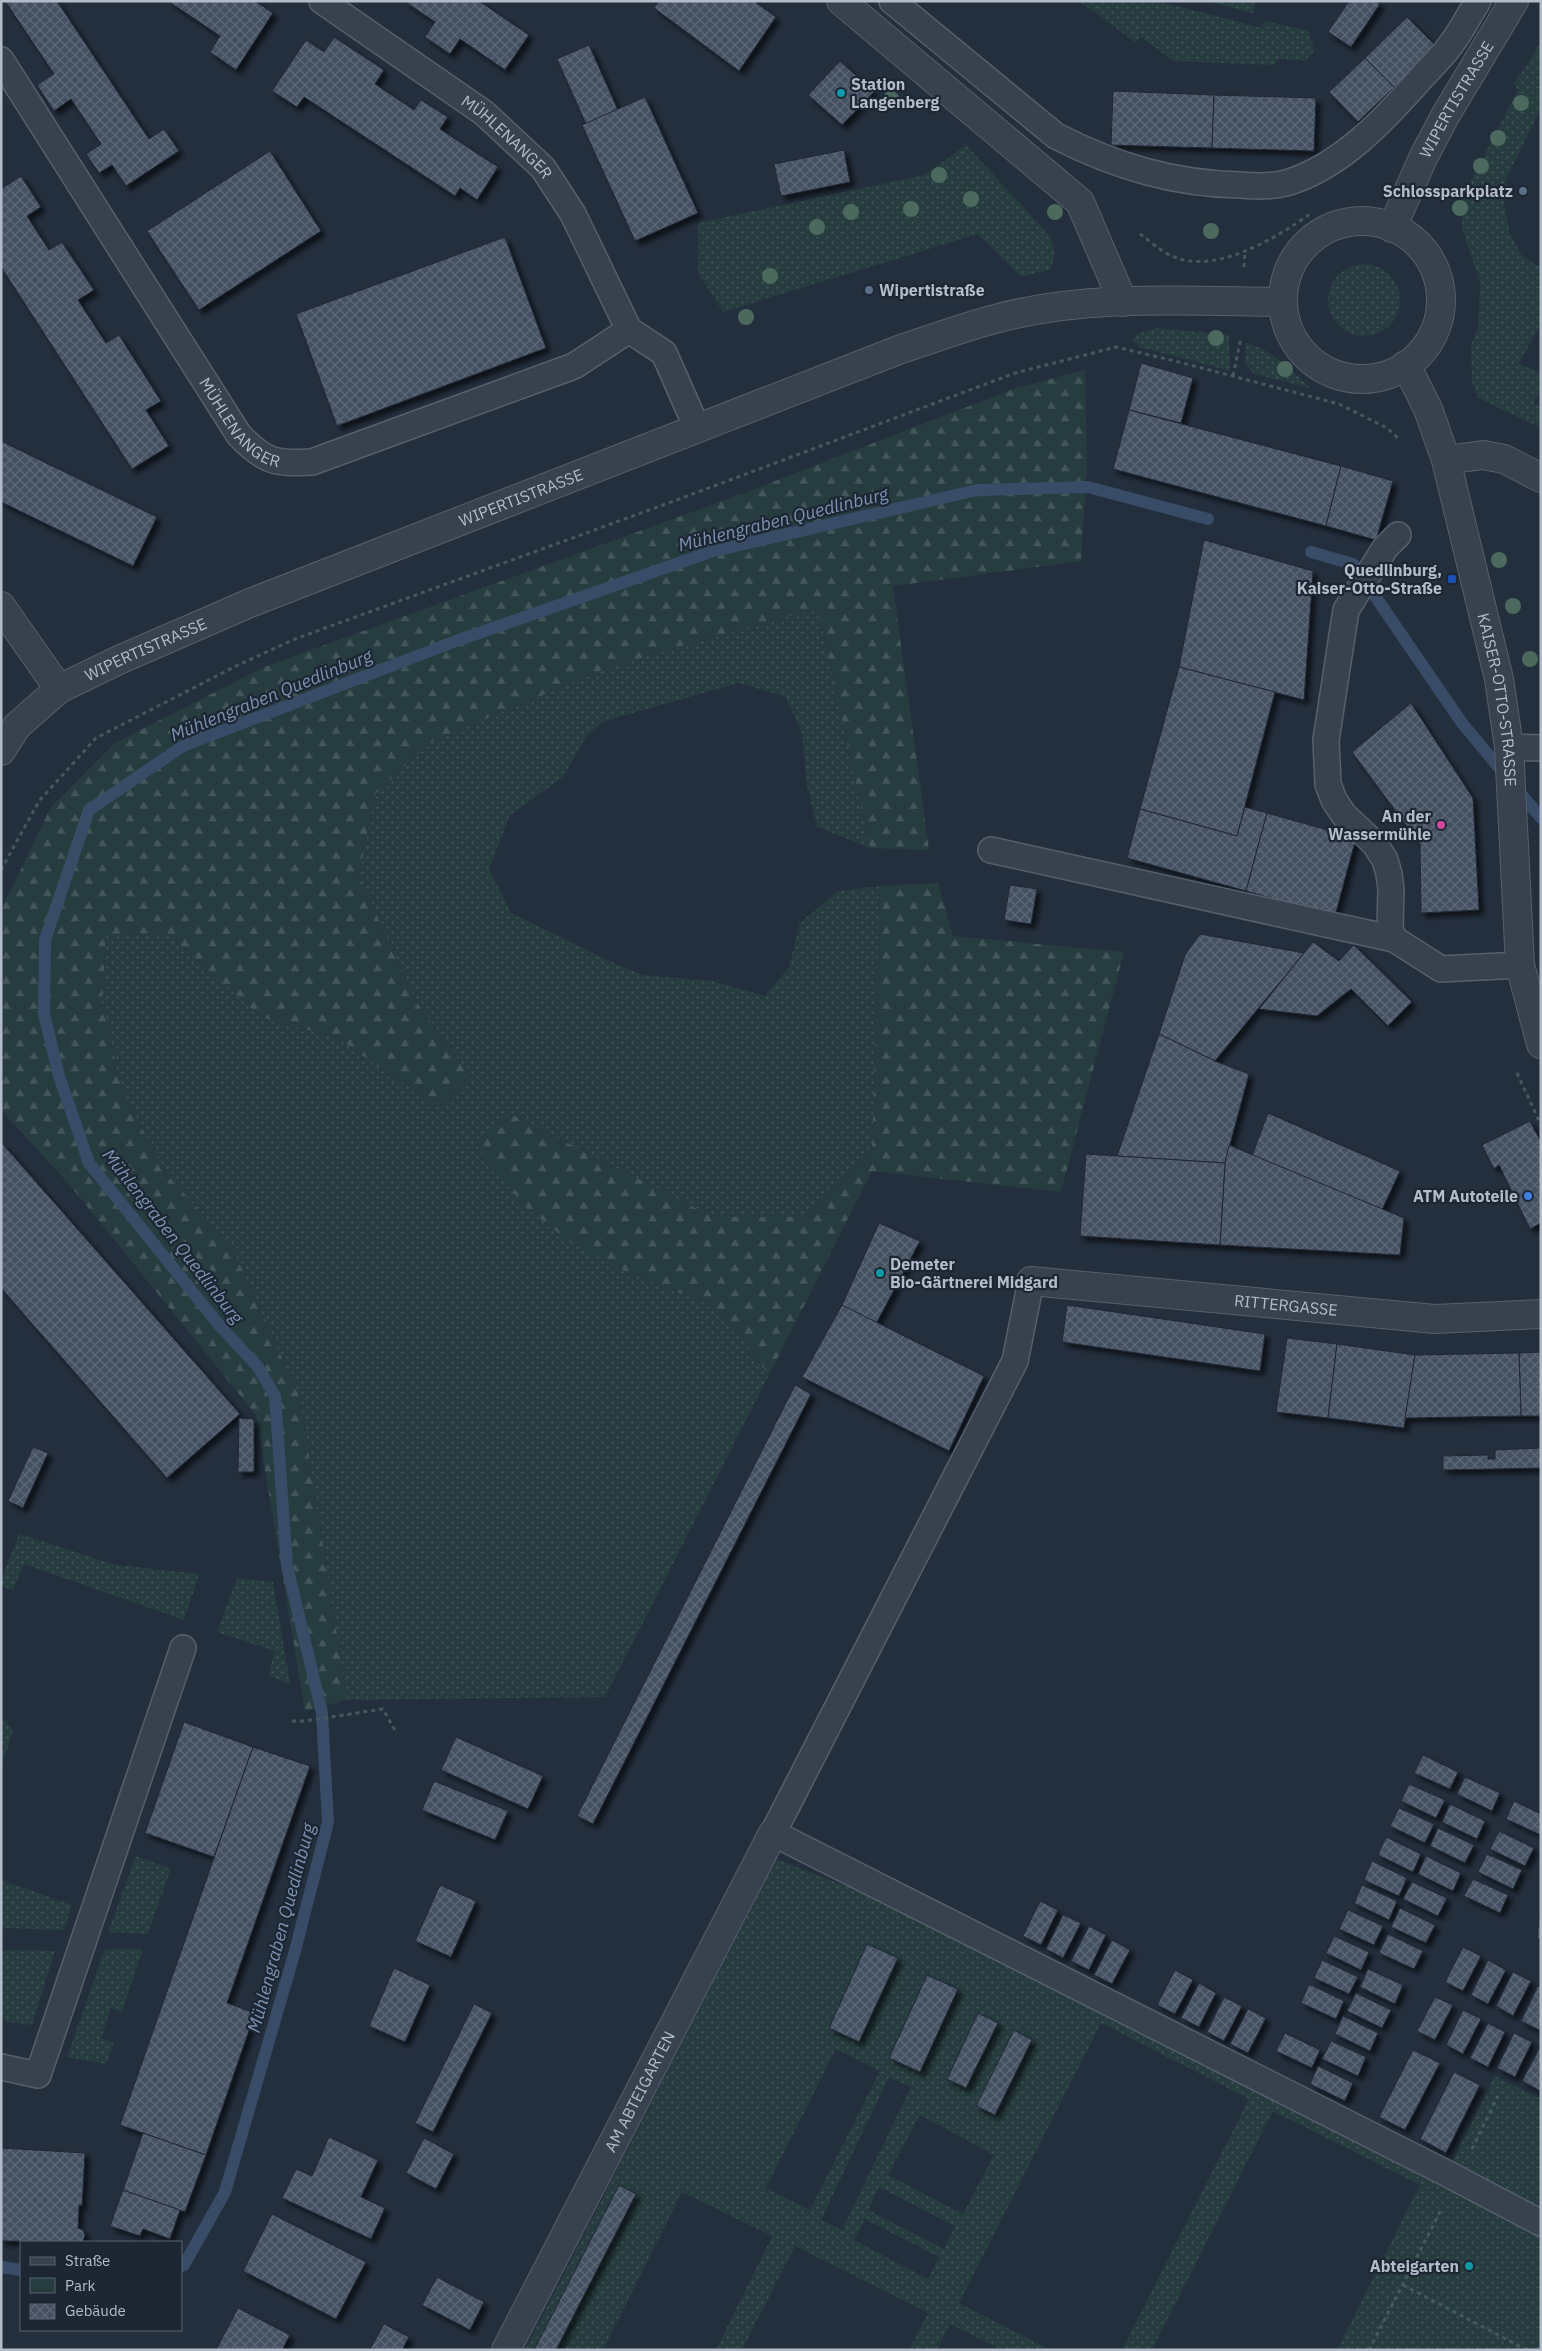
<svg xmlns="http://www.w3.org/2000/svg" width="1542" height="2351" font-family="'IBM Plex Sans',sans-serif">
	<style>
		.green { fill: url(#green-dots); fill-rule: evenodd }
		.forest { fill: url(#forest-firs) }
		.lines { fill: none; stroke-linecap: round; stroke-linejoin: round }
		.stream { stroke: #394c67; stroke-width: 12 }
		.building { fill: url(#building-cross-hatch); stroke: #1f2835; filter: url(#shadow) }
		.service-casing { stroke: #565f6c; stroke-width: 28 }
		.minor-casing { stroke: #565f6c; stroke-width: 30 }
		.tertiary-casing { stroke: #565f6c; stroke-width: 30 }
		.path { stroke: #44595c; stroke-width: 3; stroke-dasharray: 4 4; stroke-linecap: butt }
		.service { stroke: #38414e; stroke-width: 25 }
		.minor { stroke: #38414e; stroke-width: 28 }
		.tertiary { stroke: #38414e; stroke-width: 28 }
		.tree { fill: #4b6a5d }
		.culture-dot { fill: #0f9aa8; stroke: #1d2633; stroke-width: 2 }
		.service-dot { fill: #5c6f8a; stroke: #1d2633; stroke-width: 2 }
		.transit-dot { fill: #1a4fb4; stroke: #1d2633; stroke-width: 2 }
		.hotel-dot { fill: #d1479c; stroke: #1d2633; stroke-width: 2 }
		.shop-dot { fill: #3f7fe0; stroke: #1d2633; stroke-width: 2 }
		.labels { text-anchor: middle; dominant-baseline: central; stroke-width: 4.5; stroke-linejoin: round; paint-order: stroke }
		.poi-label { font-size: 16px; font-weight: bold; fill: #b4bcc9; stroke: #1d2633; text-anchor: end }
		.street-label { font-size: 16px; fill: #b4bcc9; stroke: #1d2633 }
		.water-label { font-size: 18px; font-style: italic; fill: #7c92b1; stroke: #1d2633 }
	</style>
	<defs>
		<pattern id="green-dots" width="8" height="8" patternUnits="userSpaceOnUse" patternTransform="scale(1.25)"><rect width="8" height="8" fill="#263c3f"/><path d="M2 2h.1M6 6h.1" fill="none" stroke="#435659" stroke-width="1.8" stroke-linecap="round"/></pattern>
		<pattern id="forest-firs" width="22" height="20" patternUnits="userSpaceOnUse" patternTransform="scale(1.25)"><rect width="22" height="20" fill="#263c3f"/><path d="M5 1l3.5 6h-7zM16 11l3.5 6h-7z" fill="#435659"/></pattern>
		<pattern id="building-cross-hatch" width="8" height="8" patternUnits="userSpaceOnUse" patternTransform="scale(1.25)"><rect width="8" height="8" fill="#455162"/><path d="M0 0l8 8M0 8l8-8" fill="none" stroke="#5d6877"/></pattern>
		<filter id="shadow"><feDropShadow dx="4.5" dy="4.5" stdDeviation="2.5" flood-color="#0009"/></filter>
	</defs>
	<rect width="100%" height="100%" fill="#242f3e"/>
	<g class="green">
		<polygon points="1079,1 1157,1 1262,28 1264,21 1309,31 1314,51 1305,61 1277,59 1275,65 1173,61 1141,37 1135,42"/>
		<polygon points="1206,1 1256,1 1253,13"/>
		<polygon points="1541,42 1541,108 1506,179 1504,203 1510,234 1522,256 1541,268 1541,323 1519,364 1541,373 1541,390 1534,403 1541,407 1541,428 1478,398 1472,382 1471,346 1478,328 1480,283 1462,228 1462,198 1518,90 1514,84"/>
		<polygon points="966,145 1050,236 1055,253 1051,269 1021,277 978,234 723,312 698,273 698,223 924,175"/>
		<circle cx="1364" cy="300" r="36"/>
		<polygon points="1157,328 1229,335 1230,371 1140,347 1133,341 1136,334"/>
		<path d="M1246,343C1273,350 1290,369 1310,388L1254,374L1245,363Z"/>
		<polygon points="818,608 870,848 817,827 807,785 802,734 786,697 739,683 604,721 587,735 563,777 510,815 489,869 511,913 605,959 643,975 713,981 765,996 789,967 800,923 838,891 880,886 872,1150 805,1217 713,1217 511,1114 618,1268 676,1292 714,1303 769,1375 605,1697 347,1700 300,1398 233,1249 164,1171 121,1087 102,1002 106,934 167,933 261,1017 337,1038 438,1107 473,1079 417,1003 359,877 374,795 429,743 609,667"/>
		<polygon points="19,1534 116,1565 199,1574 184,1620 24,1564 13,1590 1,1586 1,1580"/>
		<polygon points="237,1578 273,1582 290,1684 269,1676 274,1651 217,1632"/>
		<polygon points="1,1717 13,1730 1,1769"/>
		<polygon points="136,1856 171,1869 148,1934 108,1932"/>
		<path d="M776,1859L877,1898L1442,2181L1495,2076L1541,2099V2350H1337L1420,2185L1273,2111L1152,2350H1122L1249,2099L1101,2023L959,2303L1051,2350H1001L950,2324L937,2350H909L928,2313L795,2246L742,2350H716L772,2236L682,2192L603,2350H525ZM836,2049L880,2071L810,2210L766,2188ZM889,2077L911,2087L842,2230L821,2220ZM920,2115L994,2155L963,2214L888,2175ZM879,2187L955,2226L944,2249L868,2210ZM865,2219L939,2257L928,2279L854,2240Z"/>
		<polygon points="1,1880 72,1905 64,1930 1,1928"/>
		<polygon points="105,1949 143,1949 122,2012 111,2008 101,2038 114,2043 106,2064 67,2057"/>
		<polygon points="1,1950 55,1951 32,2025 1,2021"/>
	</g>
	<g class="forest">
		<polygon points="1085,370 1087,462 1081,561 893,586 929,850 870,848 818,608 609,667 429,743 374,795 359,877 417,1003 473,1079 438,1107 337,1038 261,1017 167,933 106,934 102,1002 121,1087 164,1171 233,1249 300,1398 347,1700 305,1711 256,1415 69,1184 1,1110 1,910 51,807 115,743 264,667 739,495 1016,388"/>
		<polygon points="938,883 953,936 1124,952 1061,1192 872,1171 769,1375 714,1303 676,1292 618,1268 565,1238 524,1206 475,1143 511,1114 713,1217 805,1217 872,1150 880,886"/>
	</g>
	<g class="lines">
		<g class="stream">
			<polyline points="1311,552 1353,564 1462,723 1541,818"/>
			<polyline points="181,2266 184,2265 225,2192 295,1951 328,1822 322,1713 287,1566 275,1396 258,1367 219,1325 89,1163 59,1076 44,1014 45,940 89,810 183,746 456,641 710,552 977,490 1088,487 1208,519"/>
			<polyline points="1,2267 21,2270"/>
		</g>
	</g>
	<g class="building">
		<polygon points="5,1 57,1 149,139 164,129 179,151 126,186 112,165 99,173 86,154 101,144 71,99 54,111 37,85 54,74"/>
		<polygon points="168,1 255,1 273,13 236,70 210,52 220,36"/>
		<polygon points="404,1 479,1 529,35 505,70 460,39 450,54 425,37 435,22"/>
		<polygon points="659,1 754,1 776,17 739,71 654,8"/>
		<polygon points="1349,1 1376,1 1380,4 1351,47 1328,32"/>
		<polygon points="1407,17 1437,47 1394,87 1365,58"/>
		<polygon points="334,37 384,70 375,84 414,110 421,100 448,117 440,129 498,167 477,200 460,188 455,196 304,97 297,107 272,91 306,40 324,52"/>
		<polygon points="589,45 618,110 586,124 557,59"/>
		<polygon points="1365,58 1394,87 1358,122 1329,92"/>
		<polygon points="840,61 874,92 842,125 808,95"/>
		<polygon points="1113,91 1214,95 1212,148 1111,145"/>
		<polygon points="1214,95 1316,98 1314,151 1212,148"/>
		<polygon points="645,97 698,213 635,241 582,125"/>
		<polygon points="844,150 850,182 781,196 774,164"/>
		<polygon points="270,151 321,231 199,310 147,231"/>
		<polygon points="21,176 41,207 27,216 49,250 62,242 94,290 78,300 106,343 119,335 161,401 146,410 169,446 132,469 1,267 1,189"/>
		<polygon points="505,237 546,348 337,426 296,314"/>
		<polygon points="1141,363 1193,378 1181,423 1129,410"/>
		<polygon points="1129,410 1341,466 1326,526 1113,469"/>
		<polygon points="1,441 157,517 133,566 1,502"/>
		<polygon points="1341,466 1393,481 1376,540 1326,526"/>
		<polygon points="1204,540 1313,571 1304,700 1179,667"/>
		<polygon points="1179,667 1275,692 1237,836 1140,809"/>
		<polygon points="1411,703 1473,798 1479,910 1421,913 1420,844 1352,752"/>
		<polygon points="1245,807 1267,813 1246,891 1127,858 1140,809 1237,836"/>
		<polygon points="1267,813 1356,838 1335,916 1246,891"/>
		<polygon points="1010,885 1037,889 1031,924 1004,920"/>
		<polygon points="1200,934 1304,953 1215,1061 1159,1034 1185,955"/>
		<polygon points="1313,942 1339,961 1354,945 1412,1002 1388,1026 1351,989 1317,1016 1259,1009"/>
		<polygon points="1159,1034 1215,1061 1249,1074 1225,1163 1117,1156"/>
		<polygon points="1268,1113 1400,1171 1382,1210 1252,1156"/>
		<polygon points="1530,1121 1541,1142 1541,1223 1530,1229 1499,1165 1494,1169 1482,1145"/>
		<polygon points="1,1142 240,1414 167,1478 1,1288"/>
		<polygon points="1229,1145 1404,1218 1400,1255 1220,1245 1225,1163"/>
		<polygon points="1086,1154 1225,1163 1220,1245 1080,1236"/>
		<polygon points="879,1223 920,1241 876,1324 842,1305"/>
		<polygon points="842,1305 984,1376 949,1451 802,1377"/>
		<polygon points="1067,1305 1265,1334 1260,1371 1062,1342"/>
		<polygon points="1287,1338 1337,1344 1328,1418 1276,1412"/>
		<polygon points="1337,1344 1415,1355 1404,1428 1328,1418"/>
		<polygon points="1541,1352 1541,1416 1521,1416 1519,1353"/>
		<polygon points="1519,1353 1521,1416 1405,1418 1415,1355"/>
		<polygon points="795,1385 811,1394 593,1824 577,1816"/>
		<polygon points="239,1418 254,1419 254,1472 238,1472"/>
		<polygon points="33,1447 48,1453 23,1508 8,1501"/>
		<polygon points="1541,1448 1541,1468 1443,1470 1443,1456 1488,1455 1488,1459 1495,1459 1495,1450"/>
		<polygon points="184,1722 253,1747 214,1857 145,1833"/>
		<polygon points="456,1737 543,1776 528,1809 441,1770"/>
		<polygon points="253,1747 310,1766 227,2003 255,2013 206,2155 120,2125"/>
		<polygon points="1423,1755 1458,1772 1450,1789 1414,1773"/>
		<polygon points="1465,1777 1500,1793 1492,1811 1457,1794"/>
		<polygon points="434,1781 508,1811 495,1840 422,1810"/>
		<polygon points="1409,1784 1445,1800 1436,1818 1401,1801"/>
		<polygon points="1514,1801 1541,1814 1541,1835 1506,1819"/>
		<polygon points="1450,1804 1485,1821 1477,1839 1442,1822"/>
		<polygon points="1399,1808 1434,1824 1425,1843 1390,1826"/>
		<polygon points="1438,1828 1474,1845 1465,1863 1430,1846"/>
		<polygon points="1499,1831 1534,1848 1525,1866 1490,1849"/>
		<polygon points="1386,1837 1421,1854 1413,1872 1378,1855"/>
		<polygon points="1487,1854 1522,1870 1513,1889 1478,1872"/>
		<polygon points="1426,1856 1461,1873 1453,1891 1418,1874"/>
		<polygon points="1372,1861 1407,1878 1399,1896 1364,1880"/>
		<polygon points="1473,1879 1508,1895 1500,1913 1464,1896"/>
		<polygon points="1412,1882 1447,1898 1438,1916 1403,1899"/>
		<polygon points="440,1885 476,1901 451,1957 415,1941"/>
		<polygon points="1362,1885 1397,1901 1389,1920 1354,1903"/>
		<polygon points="1040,1901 1058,1910 1041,1945 1023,1936"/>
		<polygon points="1541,1904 1541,1939 1537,1939"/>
		<polygon points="1400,1908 1435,1925 1426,1943 1391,1927"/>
		<polygon points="1348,1910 1383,1926 1374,1945 1339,1929"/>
		<polygon points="1063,1915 1081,1923 1063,1958 1046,1949"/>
		<polygon points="1089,1926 1106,1935 1089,1970 1071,1961"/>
		<polygon points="1388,1934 1423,1951 1414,1969 1379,1953"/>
		<polygon points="1334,1936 1369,1952 1361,1970 1326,1953"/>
		<polygon points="1112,1940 1130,1950 1112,1984 1094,1975"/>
		<polygon points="867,1944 898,1958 859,2042 829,2028"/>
		<polygon points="1463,1947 1481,1956 1463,1991 1445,1982"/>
		<polygon points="1322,1960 1358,1977 1349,1994 1314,1978"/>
		<polygon points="1488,1960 1506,1970 1488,2004 1471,1995"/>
		<polygon points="394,1968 430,1985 405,2042 369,2026"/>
		<polygon points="1368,1969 1403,1985 1395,2004 1360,1987"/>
		<polygon points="1175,1970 1193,1980 1175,2014 1157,2005"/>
		<polygon points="1513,1972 1531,1981 1513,2016 1496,2006"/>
		<polygon points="927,1975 958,1989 920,2072 889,2058"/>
		<polygon points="1199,1983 1216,1993 1199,2027 1181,2018"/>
		<polygon points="1309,1984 1344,2001 1336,2019 1301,2003"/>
		<polygon points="1538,1986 1541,1987 1541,2026 1539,2030 1521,2021"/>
		<polygon points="1356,1993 1391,2010 1382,2028 1347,2011"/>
		<polygon points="1224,1997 1242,2006 1224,2041 1207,2032"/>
		<polygon points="1435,1997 1453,2005 1435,2040 1417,2031"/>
		<polygon points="474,2004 492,2013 433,2132 415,2123"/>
		<polygon points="1248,2009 1266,2018 1248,2053 1230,2044"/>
		<polygon points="1463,2010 1481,2019 1463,2054 1446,2045"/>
		<polygon points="978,2013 998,2023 966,2088 947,2079"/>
		<polygon points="1343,2016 1378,2033 1370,2051 1335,2034"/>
		<polygon points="1488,2023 1505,2032 1488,2067 1470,2058"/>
		<polygon points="1014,2030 1032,2040 995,2115 976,2106"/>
		<polygon points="1285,2033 1320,2050 1312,2068 1276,2051"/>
		<polygon points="1514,2033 1532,2042 1515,2077 1497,2068"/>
		<polygon points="1331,2041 1366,2057 1358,2076 1322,2059"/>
		<polygon points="1540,2047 1541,2048 1540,2091 1522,2081"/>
		<polygon points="1413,2050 1440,2063 1405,2130 1379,2117"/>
		<polygon points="1318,2066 1353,2083 1345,2101 1310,2084"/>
		<polygon points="1454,2072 1480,2085 1446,2153 1420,2139"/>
		<polygon points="143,2133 206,2155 185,2212 123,2190"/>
		<polygon points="329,2137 378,2160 361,2197 385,2208 371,2239 282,2198 296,2169 312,2176"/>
		<polygon points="424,2138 454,2154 436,2189 406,2173"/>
		<polygon points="1,2148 85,2153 82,2206 79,2205 78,2228 83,2230 85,2235 83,2242 1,2241"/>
		<polygon points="619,2185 636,2194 556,2350 534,2350"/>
		<polygon points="123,2190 180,2210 170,2239 143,2229 140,2236 110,2226"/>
		<polygon points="272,2214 366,2262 336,2319 243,2271"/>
		<polygon points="437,2277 484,2302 470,2330 422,2305"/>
		<polygon points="238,2308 290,2335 282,2350 216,2350"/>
		<polygon points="384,2324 409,2337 402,2350 370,2349"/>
	</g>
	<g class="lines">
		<defs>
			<g id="service">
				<path id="s1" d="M322,1L484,113L543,168L573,214L629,330L664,353L697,428"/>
				<path d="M892,1L1056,136C1115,166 1174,184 1241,185C1256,186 1271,187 1286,183C1341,167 1385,119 1422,77C1432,66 1444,55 1452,43C1462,30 1469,15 1478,1"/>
				<path id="s2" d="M1,60L239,435C265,462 275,464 312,462L574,366L629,330"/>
				<polyline points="1398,535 1385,548 1346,610 1326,740 1328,784 1334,800 1344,815 1375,844 1385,860 1389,874 1391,889 1390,928 1394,939 1441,969 1520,965"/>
				<polyline points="1509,747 1541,748"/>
				<polyline points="991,850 1394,939"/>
				<polyline points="1031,1281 1015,1361 773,1833 1446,2173 1541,2223"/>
				<polyline points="1,2067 38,2075 183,1648"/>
			</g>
			<g id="minor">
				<polyline points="841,1 1080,202 1123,302"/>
				<path id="s3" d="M1406,365L1428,409L1446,460L1499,679L1509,747L1520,965L1541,1044"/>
				<polyline points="1446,460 1483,455 1504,459 1541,478"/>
				<polyline points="1,606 59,689"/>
				<path id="s4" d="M1031,1281L1435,1319L1541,1314"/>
				<path id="s5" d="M506,2350L773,1833"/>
			</g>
			<g id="tertiary">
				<circle cx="1362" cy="300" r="79"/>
				<path id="s6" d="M1392,228L1423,158L1445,116L1514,1"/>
				<path id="s7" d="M1,751L17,726L59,689L121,659L250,603L901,349C932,339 964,327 995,319C1087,294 1188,301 1283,302"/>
			</g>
		</defs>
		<use href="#service" class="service-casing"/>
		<use href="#minor" class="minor-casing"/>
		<use href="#tertiary" class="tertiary-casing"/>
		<g class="path">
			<path d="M1140,234C1150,241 1160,251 1172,256C1214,276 1276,238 1310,214"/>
			<polyline points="1244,267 1245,251"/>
			<polyline points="1233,376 1241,338"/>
			<polyline points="1,870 39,801 96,738 236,666 295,639 674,501 1015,373 1116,347 1175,361 1339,404 1387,428 1400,440"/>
			<polyline points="1517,1073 1541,1125"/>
			<polyline points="292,1721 304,1721 383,1709 397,1734"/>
			<polyline points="1472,2149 1498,2096"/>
			<polyline points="1403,2285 1527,2350"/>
			<polyline points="1369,2350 1441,2210"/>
		</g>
		<use href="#service" class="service"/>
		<use href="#minor" class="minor"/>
		<use href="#tertiary" class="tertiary"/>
	</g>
	<g class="tree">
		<circle cx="891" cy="99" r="8"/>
		<circle cx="1521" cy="103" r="8"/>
		<circle cx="1498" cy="138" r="8"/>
		<circle cx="1481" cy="166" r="8"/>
		<circle cx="939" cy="175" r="8"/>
		<circle cx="971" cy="199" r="8"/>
		<circle cx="1460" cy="208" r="8"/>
		<circle cx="911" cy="209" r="8"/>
		<circle cx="851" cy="212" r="8"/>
		<circle cx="1055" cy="212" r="8"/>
		<circle cx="817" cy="227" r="8"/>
		<circle cx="1211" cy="231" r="8"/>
		<circle cx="770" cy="276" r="8"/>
		<circle cx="746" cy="317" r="8"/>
		<circle cx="1216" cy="338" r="8"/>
		<circle cx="1285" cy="369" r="8"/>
		<circle cx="1499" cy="560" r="8"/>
		<circle cx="1513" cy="606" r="8"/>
		<circle cx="1530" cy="659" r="8"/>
	</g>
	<g class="culture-dot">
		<circle cx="841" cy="93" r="5"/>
		<circle cx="880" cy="1273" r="5"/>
		<circle cx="1469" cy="2266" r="5"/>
	</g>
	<g class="service-dot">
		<circle cx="1523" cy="191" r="5"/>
		<circle cx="869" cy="290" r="5"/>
	</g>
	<rect class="transit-dot" x="1447" y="574" width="10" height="10" rx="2.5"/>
	<circle class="hotel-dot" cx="1441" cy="825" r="5"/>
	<circle class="shop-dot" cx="1528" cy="1196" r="5"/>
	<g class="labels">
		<g class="poi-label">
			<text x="851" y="84" text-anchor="start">Station<tspan x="851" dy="18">Langenberg</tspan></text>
			<text x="1513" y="191">Schlossparkplatz</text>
			<text x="879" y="290" text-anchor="start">Wipertistraße</text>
			<text x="1442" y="570">Quedlinburg,<tspan x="1442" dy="18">Kaiser-Otto-Straße</tspan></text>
			<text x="1431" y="816">An der<tspan x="1431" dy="18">Wassermühle</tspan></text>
			<text x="1518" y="1196">ATM Autoteile</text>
			<text x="890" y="1264" text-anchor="start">Demeter<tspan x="890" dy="18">Bio-Gärtnerei Midgard</tspan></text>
			<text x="1459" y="2266">Abteigarten</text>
		</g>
		<g class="street-label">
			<text stroke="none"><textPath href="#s6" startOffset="144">WIPERTISTRASSE</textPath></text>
			<text stroke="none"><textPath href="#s1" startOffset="230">MÜHLENANGER</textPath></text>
			<text stroke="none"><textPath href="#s2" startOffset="436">MÜHLENANGER</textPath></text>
			<text stroke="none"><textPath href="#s7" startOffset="586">WIPERTISTRASSE</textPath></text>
			<text stroke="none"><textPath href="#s7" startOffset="181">WIPERTISTRASSE</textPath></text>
			<text stroke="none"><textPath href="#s3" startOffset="349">KAISER-OTTO-STRASSE</textPath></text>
			<text stroke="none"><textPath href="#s4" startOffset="256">RITTERGASSE</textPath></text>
			<text stroke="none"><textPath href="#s5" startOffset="291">AM ABTEIGARTEN</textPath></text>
		</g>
		<g class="water-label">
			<text transform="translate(783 519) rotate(-14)">Mühlengraben Quedlinburg</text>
			<text transform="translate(271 695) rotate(-22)">Mühlengraben Quedlinburg</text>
			<text transform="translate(173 1236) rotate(52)">Mühlengraben Quedlinburg</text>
			<text transform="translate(281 1928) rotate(-75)">Mühlengraben Quedlinburg</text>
		</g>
	</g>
	<rect width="1542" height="2351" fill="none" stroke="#b4bcc9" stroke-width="5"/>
	<rect x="20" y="2241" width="162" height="90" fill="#1d2633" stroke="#59626f"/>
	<rect x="30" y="2257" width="25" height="8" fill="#38414e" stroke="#59626f"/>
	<text x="65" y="2266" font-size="15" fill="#b4bcc9">Straße</text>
	<rect x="30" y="2278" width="25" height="15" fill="#263c3f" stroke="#59626f"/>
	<text x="65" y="2291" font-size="15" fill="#b4bcc9">Park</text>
	<rect x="30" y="2304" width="25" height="15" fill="url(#building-cross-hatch)" stroke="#59626f"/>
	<text x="65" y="2316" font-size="15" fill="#b4bcc9">Gebäude</text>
</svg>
